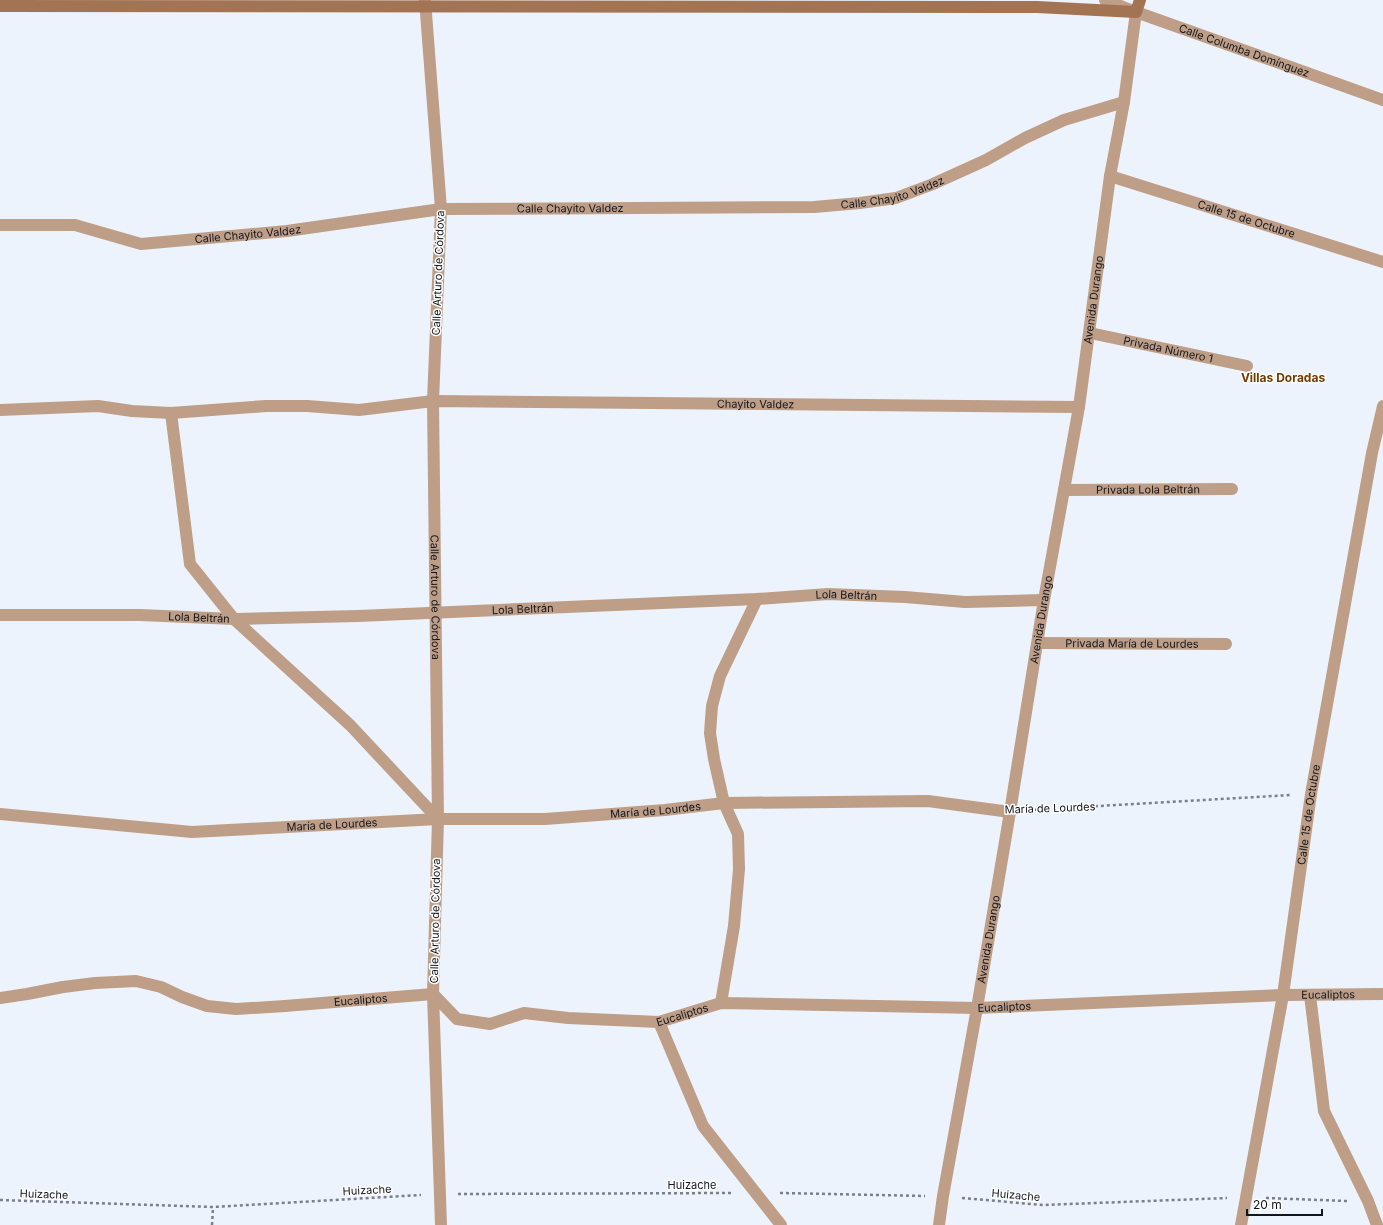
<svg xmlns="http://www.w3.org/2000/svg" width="1383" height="1225" font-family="Inter,sans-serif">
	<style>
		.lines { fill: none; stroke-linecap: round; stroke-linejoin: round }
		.path { stroke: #7a7f89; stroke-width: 2.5; stroke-dasharray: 3 3; stroke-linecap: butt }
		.street { stroke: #be9e87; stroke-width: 12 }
		.secondary { stroke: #a27453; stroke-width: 12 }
		.labels { text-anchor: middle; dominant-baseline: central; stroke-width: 3; stroke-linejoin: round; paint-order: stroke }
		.street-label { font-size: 11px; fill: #11151e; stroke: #fff }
		.neighbourhood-label { font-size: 12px; font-weight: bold; fill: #743b01; stroke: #fff }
	</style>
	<rect width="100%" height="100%" fill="#edf3fd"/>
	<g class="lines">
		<g class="path">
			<polyline points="1029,810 1291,795"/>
			<polyline points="780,1193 925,1196"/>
			<polyline points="458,1194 731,1193"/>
			<polyline points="962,1198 1043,1205 1227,1198"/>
			<polyline points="1266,1198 1347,1201"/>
			<polyline points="0,1200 213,1207 421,1195"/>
			<polyline points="212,1225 213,1208"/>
		</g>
		<g class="street">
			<path id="s1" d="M425,0L441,209L433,401L438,819L433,994L441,1225"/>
			<path id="s2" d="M1105,0L1136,12L1383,100"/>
			<path id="s3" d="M1110,176L1383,262"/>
			<path id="s4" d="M0,225H75L141,244L287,231L441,209L814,207L860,203L896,198L933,184L986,160L1025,138L1064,120L1124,102"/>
			<path id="s5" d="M1090,333L1247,366"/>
			<path id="s6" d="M0,410L98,406L132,411L171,413L266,406H307L359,410L433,401L1079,407"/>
			<polyline points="171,413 190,564 234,619 350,725 438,819"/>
			<path id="s7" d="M1064,490L1232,489"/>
			<path id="s8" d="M0,615H140L234,619L358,616L757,599L828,594L905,597L965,602L1044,600"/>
			<path id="s9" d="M1038,643L1226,644"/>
			<path id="s10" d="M0,814L192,832L438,819H545L665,810L724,803L928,801L1010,812"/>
			<polyline points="1310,995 1324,1111 1368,1201 1377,1225"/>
			<path id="s11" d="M0,998L27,994L63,987L95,983L136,981L161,987L182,997L207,1006L236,1009L285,1006L433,994L457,1019L490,1024L524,1013L568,1018L659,1022L721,1003L977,1008L1283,995L1383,994"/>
			<polyline points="721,1003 734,926 739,869 738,834 724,803 714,759 710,733 712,706 720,676 757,599"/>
			<polyline points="659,1022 703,1126 781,1225"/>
			<path id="s12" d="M939,1225L943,1196L977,1008L1010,812L1044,600L1079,407L1110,176L1124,102L1136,12"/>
			<path id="s13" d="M1241,1225L1283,995L1311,794L1372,453L1383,406"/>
		</g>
		<polyline class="secondary" points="0,6 1037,7 1136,12 1140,0"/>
	</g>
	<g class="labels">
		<g class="street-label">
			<text stroke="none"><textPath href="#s2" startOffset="148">Calle Columba Domínguez</textPath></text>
			<text stroke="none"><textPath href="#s4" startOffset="899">Calle Chayito Valdez</textPath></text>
			<text stroke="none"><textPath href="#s4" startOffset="575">Calle Chayito Valdez</textPath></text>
			<text stroke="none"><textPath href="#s3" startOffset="143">Calle 15 de Octubre</textPath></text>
			<text stroke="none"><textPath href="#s4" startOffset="251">Calle Chayito Valdez</textPath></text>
			<text transform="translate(438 273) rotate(-88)">Calle Arturo de Córdova</text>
			<text stroke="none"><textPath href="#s12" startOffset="938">Avenida Durango</textPath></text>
			<text stroke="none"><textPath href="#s5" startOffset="80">Privada Número 1</textPath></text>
			<text stroke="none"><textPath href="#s6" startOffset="757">Chayito Valdez</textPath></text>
			<text stroke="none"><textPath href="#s7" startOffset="84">Privada Lola Beltrán</textPath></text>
			<text stroke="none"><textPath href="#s8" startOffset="847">Lola Beltrán</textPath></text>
			<text stroke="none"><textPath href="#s1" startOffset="598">Calle Arturo de Córdova</textPath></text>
			<text stroke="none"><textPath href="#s8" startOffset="523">Lola Beltrán</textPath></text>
			<text stroke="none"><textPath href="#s8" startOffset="199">Lola Beltrán</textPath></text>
			<text stroke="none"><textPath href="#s12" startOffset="614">Avenida Durango</textPath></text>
			<text stroke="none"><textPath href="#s9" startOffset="94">Privada María de Lourdes</textPath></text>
			<text transform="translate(1050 808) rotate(-2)">María de Lourdes</text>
			<text stroke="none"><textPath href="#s10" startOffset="657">María de Lourdes</textPath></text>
			<text stroke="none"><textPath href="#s13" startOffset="416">Calle 15 de Octubre</textPath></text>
			<text stroke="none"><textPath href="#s10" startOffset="333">María de Lourdes</textPath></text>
			<text transform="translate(435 921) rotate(-89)">Calle Arturo de Córdova</text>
			<text stroke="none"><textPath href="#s12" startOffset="290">Avenida Durango</textPath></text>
			<text stroke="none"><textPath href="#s11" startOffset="1351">Eucaliptos</textPath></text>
			<text stroke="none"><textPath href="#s11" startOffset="367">Eucaliptos</textPath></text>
			<text stroke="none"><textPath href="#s11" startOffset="1027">Eucaliptos</textPath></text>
			<text stroke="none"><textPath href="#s11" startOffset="703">Eucaliptos</textPath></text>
			<text x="692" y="1185">Huizache</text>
			<text transform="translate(367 1190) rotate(-3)">Huizache</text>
			<text transform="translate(44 1194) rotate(2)">Huizache</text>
			<text transform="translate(1016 1195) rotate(5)">Huizache</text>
		</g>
		<g class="neighbourhood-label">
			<text x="1283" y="377">Villas Doradas</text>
		</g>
	</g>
	<path d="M1247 1209v6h75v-6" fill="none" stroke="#11151e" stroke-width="2"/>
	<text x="1253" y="1209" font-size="12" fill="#11151e" stroke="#ffffff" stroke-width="3" paint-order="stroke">20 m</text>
</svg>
